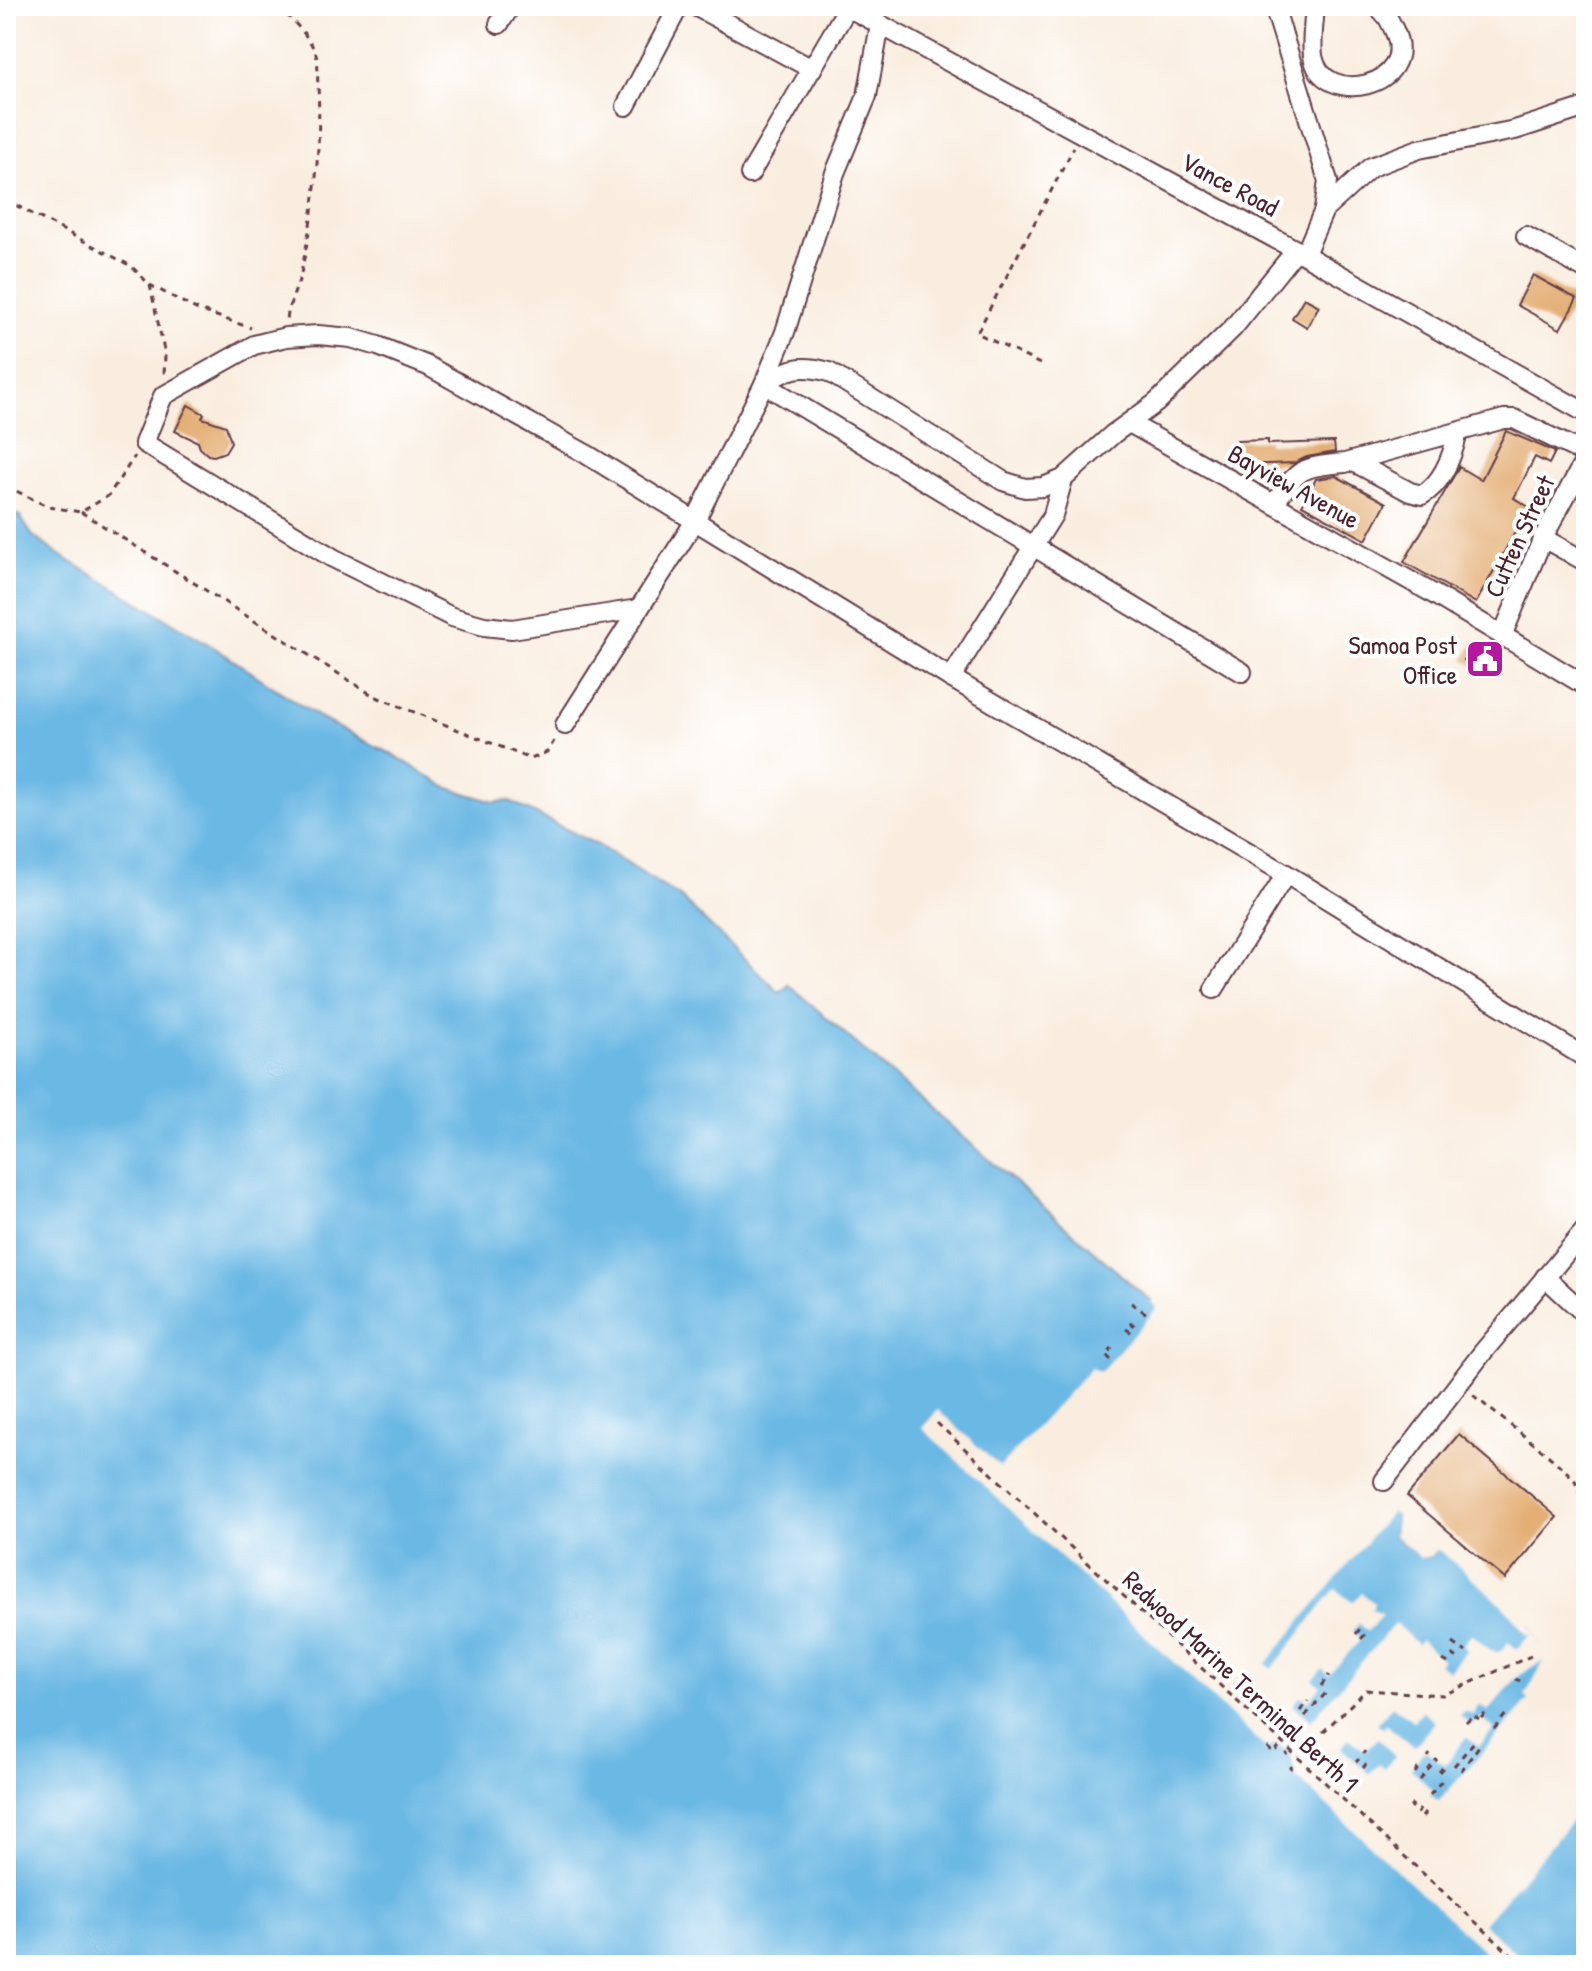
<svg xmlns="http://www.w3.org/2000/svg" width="1592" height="1971" font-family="'Patrick Hand',sans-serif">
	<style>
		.water { fill: #6ab8e4; stroke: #5a6c88; stroke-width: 2 }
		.pier { fill: #f9eddf; fill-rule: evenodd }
		.building { fill: #e4ae75 }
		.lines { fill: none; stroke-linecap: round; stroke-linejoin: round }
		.minor-casing { stroke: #643e46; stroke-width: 22 }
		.path { stroke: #643e46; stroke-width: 3; stroke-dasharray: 6 6; stroke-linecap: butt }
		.minor { stroke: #fff; stroke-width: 18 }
		.labels { text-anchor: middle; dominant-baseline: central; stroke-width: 8; stroke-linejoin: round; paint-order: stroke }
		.street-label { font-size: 26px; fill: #4a1f2b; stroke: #fff }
		.poi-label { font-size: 26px; fill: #4a1f2b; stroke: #fff; text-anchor: end }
	</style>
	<rect width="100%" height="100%" fill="#fff"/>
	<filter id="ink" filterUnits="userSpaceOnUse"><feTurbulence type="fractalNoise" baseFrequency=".0125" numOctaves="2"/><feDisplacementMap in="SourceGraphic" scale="16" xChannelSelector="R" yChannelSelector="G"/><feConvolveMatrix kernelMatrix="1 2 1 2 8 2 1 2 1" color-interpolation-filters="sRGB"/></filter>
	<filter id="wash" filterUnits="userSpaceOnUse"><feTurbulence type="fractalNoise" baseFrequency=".006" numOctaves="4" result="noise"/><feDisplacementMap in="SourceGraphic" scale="32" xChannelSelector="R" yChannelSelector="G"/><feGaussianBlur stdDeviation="1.8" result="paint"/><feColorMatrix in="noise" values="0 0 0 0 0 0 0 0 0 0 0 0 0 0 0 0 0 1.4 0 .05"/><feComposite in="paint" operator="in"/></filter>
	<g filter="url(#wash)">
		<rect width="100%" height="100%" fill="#f9eddf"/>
		<polygon class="water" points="19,515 32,535 56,553 215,648 323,720 397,757 446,787 494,802 510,801 598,845 681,898 780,993 789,985 1396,1515 1394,1535 1420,1557 1432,1556 1441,1542 1528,1624 1586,1742 1586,1965 6,1965 6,516"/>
		<path class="pier" d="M1153,1299L1399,1512L1398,1533L1421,1553L1430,1552L1441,1538L1513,1604L1526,1619L1546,1657L1549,1653L1586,1732V1790L1572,1806L1579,1813L1483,1924L1529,1965H1499L1296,1777L1291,1755L1282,1747L1274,1745L1267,1749L922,1428L938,1410L1000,1467L1091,1368L1100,1372L1157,1308L1151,1302ZM1391,1512L1396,1515L1394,1535L1420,1558L1432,1556L1437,1550L1456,1564L1503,1605L1527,1635L1531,1634L1517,1649L1508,1642L1503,1650L1497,1652L1490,1651L1472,1634L1463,1645L1467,1650L1449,1671L1439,1664L1443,1660L1421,1640L1417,1644L1395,1623L1311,1721L1293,1705L1301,1696L1308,1701L1321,1686L1313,1680L1322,1669L1329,1675L1361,1639L1353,1630L1359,1624L1368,1631L1382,1615L1372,1610L1374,1603L1362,1593L1352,1602L1335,1589L1272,1669L1266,1664ZM1544,1661L1525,1696L1529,1700L1439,1801L1430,1795L1433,1791L1411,1769L1422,1753L1426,1751L1445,1765L1466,1737L1479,1746L1494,1729L1481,1718L1471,1725L1460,1716L1465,1711L1473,1715L1479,1705L1488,1711L1520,1674ZM1392,1705L1413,1721L1423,1712L1435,1722L1414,1747L1385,1724L1384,1729L1377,1724ZM1349,1738L1365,1751L1378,1738L1395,1756L1384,1769L1379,1764L1370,1774L1341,1748Z"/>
		<g id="blocks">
			<g class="building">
				<polygon points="1533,275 1577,299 1560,329 1517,305"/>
				<polygon points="1304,298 1319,306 1307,327 1292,318"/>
				<polygon points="188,405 204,414 202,418 226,426 231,442 225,452 214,456 208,455 200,448 198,442 175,431"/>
				<polygon points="1506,431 1555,452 1549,464 1535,457 1514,498 1529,507 1476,603 1404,562 1459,467 1481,480"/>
				<polygon points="1268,440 1268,444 1334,442 1335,452 1307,457 1294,463 1238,465 1237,441"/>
				<polygon points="1336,476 1386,503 1366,540 1302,505 1316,479"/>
				<polygon points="1473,644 1478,647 1480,644 1494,653 1492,656 1497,659 1488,674 1464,660"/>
				<polygon points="1459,1434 1557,1517 1505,1579 1407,1496"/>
			</g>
		</g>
	</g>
	<g filter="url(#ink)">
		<use href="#blocks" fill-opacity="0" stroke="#643e46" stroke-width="2"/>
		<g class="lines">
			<defs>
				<g id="minor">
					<polyline points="695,6 812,69"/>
					<polyline points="846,6 1296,250 1586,413"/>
					<polyline points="1274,6 1328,181 1324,210 1305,254"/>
					<path d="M1315,6C1314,22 1311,40 1313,56C1322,109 1421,87 1394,30C1389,19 1386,13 1376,6"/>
					<polyline points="499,24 511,6"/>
					<polyline points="626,106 679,6"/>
					<polyline points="750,174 848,7"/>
					<polyline points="1324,210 1371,167 1419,149 1515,130 1586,107"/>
					<polyline points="1526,236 1586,270"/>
					<polyline points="1131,424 1432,593 1586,686"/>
					<path d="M1352,461L1410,492L1422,495C1443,483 1453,454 1458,432"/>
					<path d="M1274,504C1299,468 1300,467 1345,463L1504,419H1514L1586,454"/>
					<polyline points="1543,538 1586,562"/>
					<polyline points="638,609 512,629 484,626 452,617 333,558 144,443 163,396 254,345 286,337 318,335 351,338 378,346 428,366 586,454 951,678 1286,874 1586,1058"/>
					<polyline points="1502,636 1543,538 1586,458"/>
					<path d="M1242,672L764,384C787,368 801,364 829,372L1003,481L1025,488L1043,487L1063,479L1113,434L1156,403L1233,328L1296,250"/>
					<polyline points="951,678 1053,515 1063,479"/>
					<polyline points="565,725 695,521 764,384 785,332 835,173 867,96 880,25"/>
					<polyline points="1214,989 1286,874"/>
					<polyline points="1545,1277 1586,1315"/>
					<polyline points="1384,1481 1483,1352 1586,1229"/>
				</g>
			</defs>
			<use href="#minor" class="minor-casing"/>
			<g class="path">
				<path d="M278,6C292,20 309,35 316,54C319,63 317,76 318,85C321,146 315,208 302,268C299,287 288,302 287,321"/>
				<polyline points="6,200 131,266 150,285 196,309 251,328"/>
				<polyline points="150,285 165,355 164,375"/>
				<polyline points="1040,364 977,333 1074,147"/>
				<polyline points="6,486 49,507 81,512 108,496 135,456"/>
				<polyline points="81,512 374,696 531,759 547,752 556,738"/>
				<polyline points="1131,1303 1150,1316"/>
				<polyline points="1130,1322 1138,1329"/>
				<polyline points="1126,1329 1134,1334"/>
				<polyline points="1111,1360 1106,1355 1112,1348"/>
				<path d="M1473,1395C1490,1410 1572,1471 1577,1484C1590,1511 1578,1535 1586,1557"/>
				<polyline points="937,1423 1522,1965"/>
				<polyline points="1356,1634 1362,1626"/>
				<polyline points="1361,1639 1368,1631"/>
				<polyline points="1453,1643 1466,1652"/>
				<polyline points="1452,1654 1459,1659"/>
				<polyline points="1443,1660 1453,1666"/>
				<polyline points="1516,1679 1520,1681"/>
				<polyline points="1321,1686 1329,1675"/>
				<polyline points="1300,1711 1308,1701"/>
				<polyline points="1305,1716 1326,1693"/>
				<polyline points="1481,1718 1488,1711"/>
				<polyline points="1466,1722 1473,1715 1479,1719"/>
				<polyline points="1494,1729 1506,1714"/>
				<polyline points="1323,1732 1366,1690 1443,1695 1531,1656"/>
				<polyline points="1267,1747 1273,1753 1279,1747"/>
				<polyline points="1363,1754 1365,1751"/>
				<polyline points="1286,1755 1288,1753"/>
				<polyline points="1428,1757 1430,1754"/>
				<polyline points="1356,1762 1359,1759"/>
				<polyline points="1454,1766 1474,1742"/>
				<polyline points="1363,1768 1366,1764"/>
				<polyline points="1290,1769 1292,1766"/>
				<polyline points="1461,1771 1479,1746"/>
				<polyline points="1439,1772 1445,1765"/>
				<polyline points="1415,1773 1421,1764"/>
				<polyline points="1420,1780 1437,1759"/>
				<polyline points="1430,1795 1444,1778"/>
				<polyline points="1410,1808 1413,1804"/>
				<polyline points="1417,1814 1420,1809"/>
				<polyline points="1422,1817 1425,1813"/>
			</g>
			<use href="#minor" class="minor"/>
		</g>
	</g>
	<defs>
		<symbol id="civic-square" viewBox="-11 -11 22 22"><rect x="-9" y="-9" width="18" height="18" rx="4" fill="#b5179e" stroke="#fff"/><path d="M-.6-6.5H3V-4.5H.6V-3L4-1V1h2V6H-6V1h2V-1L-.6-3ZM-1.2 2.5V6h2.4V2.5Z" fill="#fff"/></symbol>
	</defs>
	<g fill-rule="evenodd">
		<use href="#civic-square" x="1463" y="637" width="44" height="44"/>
	</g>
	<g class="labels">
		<g class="street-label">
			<text transform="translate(1230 184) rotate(28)">Vance Road</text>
			<text transform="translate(1294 486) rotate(29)">Bayview Avenue</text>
			<text transform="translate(1519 536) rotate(-65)">Cutten Street</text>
			<text transform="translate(1241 1681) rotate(43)">Redwood Marine Terminal Berth 1</text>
		</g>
		<g class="poi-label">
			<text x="1457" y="644">Samoa Post<tspan x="1457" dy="30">Office</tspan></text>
		</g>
	</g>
	<rect width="1592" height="1971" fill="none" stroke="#fff" stroke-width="32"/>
</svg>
